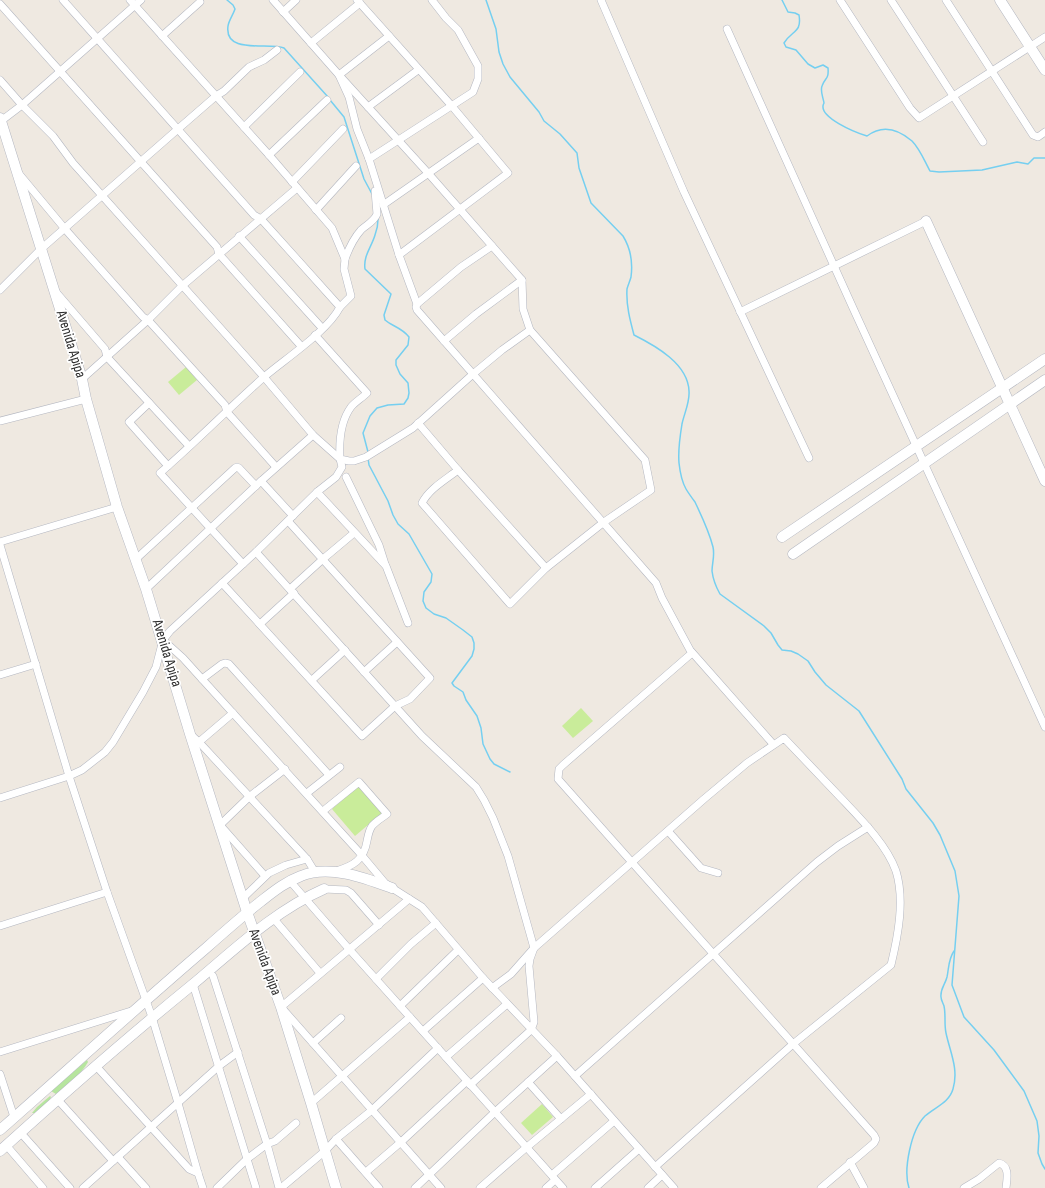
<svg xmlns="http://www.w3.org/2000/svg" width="1045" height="1188" font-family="'Sofia Sans Condensed',sans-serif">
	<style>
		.green { fill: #b6e59e }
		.pitch { fill: #c9ec9a }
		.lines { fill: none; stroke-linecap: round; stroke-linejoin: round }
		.stream { stroke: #75cff0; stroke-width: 1.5 }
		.street-casing { stroke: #b4b7c1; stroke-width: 8 }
		.secondary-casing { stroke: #b4b7c1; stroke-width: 11 }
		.street { stroke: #fff; stroke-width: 7 }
		.secondary { stroke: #fff; stroke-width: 10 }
		.labels { text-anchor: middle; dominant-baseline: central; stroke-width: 3.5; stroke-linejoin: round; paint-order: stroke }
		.street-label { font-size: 15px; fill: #2e2e2e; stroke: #fff }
	</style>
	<rect width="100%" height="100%" fill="#efe9e1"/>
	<g class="green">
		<path d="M87,1060L88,1062C82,1073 66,1087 56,1094L51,1091Z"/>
		<polygon points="50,1096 51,1097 49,1101 35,1113 32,1113 37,1107"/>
	</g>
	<g class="pitch">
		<polygon points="186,367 197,380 179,395 168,382"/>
		<polygon points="581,708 593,721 573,738 562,726"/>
		<polygon points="358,786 382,813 355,836 332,809"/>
		<polygon points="542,1104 553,1117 532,1135 521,1123"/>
	</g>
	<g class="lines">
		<g class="stream">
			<path d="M227,0L233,5L235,9C233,15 229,20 228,26C224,55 269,42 284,48L328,97"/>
			<path d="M486,0L496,29L499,52L503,64L510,77L539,112L544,121L560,134L577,153L579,168L591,203L623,236C631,249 633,262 631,277C630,281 628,285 627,289C626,305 630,320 634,335C656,346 688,364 689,391C690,402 684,414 682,424C680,436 678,451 679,463C680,472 682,482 686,489C689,494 692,498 695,502C702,517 709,531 713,547C715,556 712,563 712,571C713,579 716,587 720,594L764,626L771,633L778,645L782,650L791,651L798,654L808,661L815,672L826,685L859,711L902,779L906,789L933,823L940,835L955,871L959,896L952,985L964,1017L994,1050L1024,1091L1037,1121L1039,1136L1038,1153L1042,1164L1045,1169"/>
			<path d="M782,0L788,12L795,13L799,15C802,33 792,30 784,43L786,47L796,50L808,64L815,68L823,65L828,68C829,80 825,77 822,86C820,91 823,97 824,103C816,117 857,133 867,136C883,124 898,129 912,141C920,149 925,162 930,171L939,172L982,170L1017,162L1028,164L1034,158H1045"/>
			<polyline points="330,100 344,117 364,179 372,194"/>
			<path d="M368,452L363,433L370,416L377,408L388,405L404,404L408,398L409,393L408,383L400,374L396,365V360L408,345L409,337C401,327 393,327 385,320L384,315L391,294L365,269C363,256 372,246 375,235C377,230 378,224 378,219"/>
			<polyline points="368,458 369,465 388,501 393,515 398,524 409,534 432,574 431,582 424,592 423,601 426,608 434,614 446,618 463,630 472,637 474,643 474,649 472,656 452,683 454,686 463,692 466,700 477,716 481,728 483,744 490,759 494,764 510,772"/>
			<path d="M909,1188C903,1170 911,1130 925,1116C935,1107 949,1103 953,1089C959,1069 950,1052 946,1033C944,1024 946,1015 944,1006C943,1003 941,1000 941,997C940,989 945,985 947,977C949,968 948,960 954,951"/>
		</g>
		<defs>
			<g id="street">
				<path d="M63,0L254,215L261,219L340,307C328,331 285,359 264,377C229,408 196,442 160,473L243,564"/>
				<polyline points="130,0 269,155 332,228 345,259 344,269 351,296 340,307"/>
				<path d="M273,0L339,75L428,173L522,280L523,309L530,330L645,460L651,490L604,522L546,568L510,604L422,503C429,489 445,480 458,470"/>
				<polyline points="357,0 451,105 508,173 399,255 417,304"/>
				<polyline points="601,0 684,192 809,458"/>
				<polyline points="840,0 910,108 919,118 1045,37"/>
				<polyline points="891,0 983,142"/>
				<polyline points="946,0 1033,135 1038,137 1045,132"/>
				<polyline points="0,4 217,247 219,254 301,346"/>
				<polyline points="283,12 296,0"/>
				<polyline points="727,29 853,308 1045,727"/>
				<polyline points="162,36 200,2"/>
				<polyline points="389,36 339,75 349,97 357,129 369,159 399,255"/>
				<polyline points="311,43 360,3"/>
				<polyline points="0,80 22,105 53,136 73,163 264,377 313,435 340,459 342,467 336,477 317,492 256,552 170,631 163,640 156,667 143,692 113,742 105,752 82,770 69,776 0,798"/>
				<polyline points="368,107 418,70"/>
				<polyline points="1,121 22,105 141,0"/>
				<polyline points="244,127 300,72"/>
				<polyline points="269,155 327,100"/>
				<polyline points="369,159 473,92 478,79 478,66 458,30 446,18 432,0"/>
				<polyline points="20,175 65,229 143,317 148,320 225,405 227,412 276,467"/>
				<polyline points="292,182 343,129"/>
				<polyline points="383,205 479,138"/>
				<polyline points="316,210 356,166"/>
				<polyline points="239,236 322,328"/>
				<polyline points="492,246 461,267 417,304 416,307 417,310 656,583 662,598 690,650 773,744"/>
				<path d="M345,259C349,248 353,239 361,230C366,225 374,222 377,214L375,191"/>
				<polyline points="0,290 41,249 178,129 216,96 224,91 249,67 264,60 277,50"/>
				<polyline points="56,292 105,349 107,357 189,446"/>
				<polyline points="740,312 926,221"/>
				<path d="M315,335L367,393C362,398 355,402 351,407C340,422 339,442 340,459L349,461H354L366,457L413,428L473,374L502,350L530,330"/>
				<polyline points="444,341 476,314 522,280"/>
				<polyline points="82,379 148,320 182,286 297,188"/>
				<polyline points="149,403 129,422 168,466"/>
				<polyline points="0,421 86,399"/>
				<polyline points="418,423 458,470 546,568"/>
				<polyline points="346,477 379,545 385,564"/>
				<polyline points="261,481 293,516"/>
				<polyline points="317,492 386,566 408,623"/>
				<polyline points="0,542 117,507"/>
				<polyline points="0,545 69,776 107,892 152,1017 178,1103 198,1173 203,1188"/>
				<polyline points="256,552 422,736 476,787 484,800 493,818 508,856 534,948 530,959 529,966 534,1022 531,1030 470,1085"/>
				<polyline points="136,559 235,468 237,467 239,468 256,486"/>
				<polyline points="222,583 362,736 395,706 410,699 430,678 288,521"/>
				<polyline points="146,589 261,481 313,435"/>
				<polyline points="290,589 323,559 354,533"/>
				<polyline points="260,624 294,593"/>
				<polyline points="163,640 183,658 202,679 359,852 385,883 392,888 422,907 483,978 557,1056 674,1188"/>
				<polyline points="692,653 563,765 559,769 558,779 874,1135 876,1139 874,1143 821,1188"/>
				<polyline points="364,672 397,642"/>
				<polyline points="0,675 36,664"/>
				<polyline points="202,679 222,664 225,663 229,664 329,775"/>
				<polyline points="312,680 345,650"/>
				<polyline points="190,734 199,742 307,859 315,872"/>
				<polyline points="199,742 233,713"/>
				<polyline points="307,793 340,767"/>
				<path d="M323,811L359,782L387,814C382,818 376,821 372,826C369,830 368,836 367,841C364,860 353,866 336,871"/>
				<polyline points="668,831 701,868 718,873"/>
				<polyline points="265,876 220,825 249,797 285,769"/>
				<polyline points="290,881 349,949 563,1188"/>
				<polyline points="324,889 346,890 351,893 379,925"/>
				<polyline points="243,898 269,873 286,865 307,859"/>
				<polyline points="409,899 281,1007 441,1188"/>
				<polyline points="274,919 320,973"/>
				<polyline points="0,926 107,892"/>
				<polyline points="213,976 267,1144 279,1188"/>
				<polyline points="376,979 411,944 436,923"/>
				<polyline points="193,984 256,1188"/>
				<path d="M492,988L511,974L534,948L704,799L747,763L784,738C803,758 822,778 841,798C860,818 887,845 896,871C905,900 898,936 891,965L793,1044L655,1167"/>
				<polyline points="400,1006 458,950"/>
				<polyline points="423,1031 483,978"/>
				<polyline points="313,1043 341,1018"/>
				<polyline points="0,1052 131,1011"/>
				<polyline points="446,1057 507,1004"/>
				<polyline points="96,1066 189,1169 198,1173"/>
				<polyline points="0,1074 14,1117"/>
				<polyline points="575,1076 817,862 838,846 868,827"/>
				<polyline points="528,1082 561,1119"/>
				<polyline points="58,1100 113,1161"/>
				<polyline points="311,1103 410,1017"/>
				<polyline points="20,1132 70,1188"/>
				<polyline points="336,1139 379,1188"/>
				<polyline points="6,1145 43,1188"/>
				<polyline points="118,1157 146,1188"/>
				<polyline points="850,1162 864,1188"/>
				<polyline points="366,1172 401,1142 467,1081"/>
				<polyline points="552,1175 614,1121"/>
				<polyline points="83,1188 219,1066 238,1052"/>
				<polyline points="217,1188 247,1159 267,1144 275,1141 296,1123"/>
				<polyline points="281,1188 325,1151 336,1139 372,1110 438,1048"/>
				<polyline points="415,1188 495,1112 557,1056"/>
				<polyline points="480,1188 521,1152 591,1094"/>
				<polyline points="546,1188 555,1180"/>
				<polyline points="595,1188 639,1149"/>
				<polyline points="648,1188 662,1175"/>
				<path d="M964,1188L979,1179L999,1163C1010,1166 1007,1179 1006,1188"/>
			</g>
			<g id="secondary">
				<polyline points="1000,0 1045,70"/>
				<polyline points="0,118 82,379 86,399 117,507 146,589 190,734 247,912 281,1007 311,1103 336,1188"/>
				<polyline points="926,221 1045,481"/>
				<polyline points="782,537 1045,359"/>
				<polyline points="793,554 1045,380"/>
				<path d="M0,1130C68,1070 136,1008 205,949C223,933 241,917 260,902C273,892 285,882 301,876C329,864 365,878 392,888"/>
				<path d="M0,1151C63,1094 127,1038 192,985C234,950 274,911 324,889"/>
			</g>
		</defs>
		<use href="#street" class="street-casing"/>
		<use href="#secondary" class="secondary-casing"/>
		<use href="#street" class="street"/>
		<use href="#secondary" class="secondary"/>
	</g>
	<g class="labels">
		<g class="street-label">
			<text transform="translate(71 344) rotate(73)">Avenida Apipa</text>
			<text transform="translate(167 653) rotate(73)">Avenida Apipa</text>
			<text transform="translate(265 962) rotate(70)">Avenida Apipa</text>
		</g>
	</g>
</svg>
